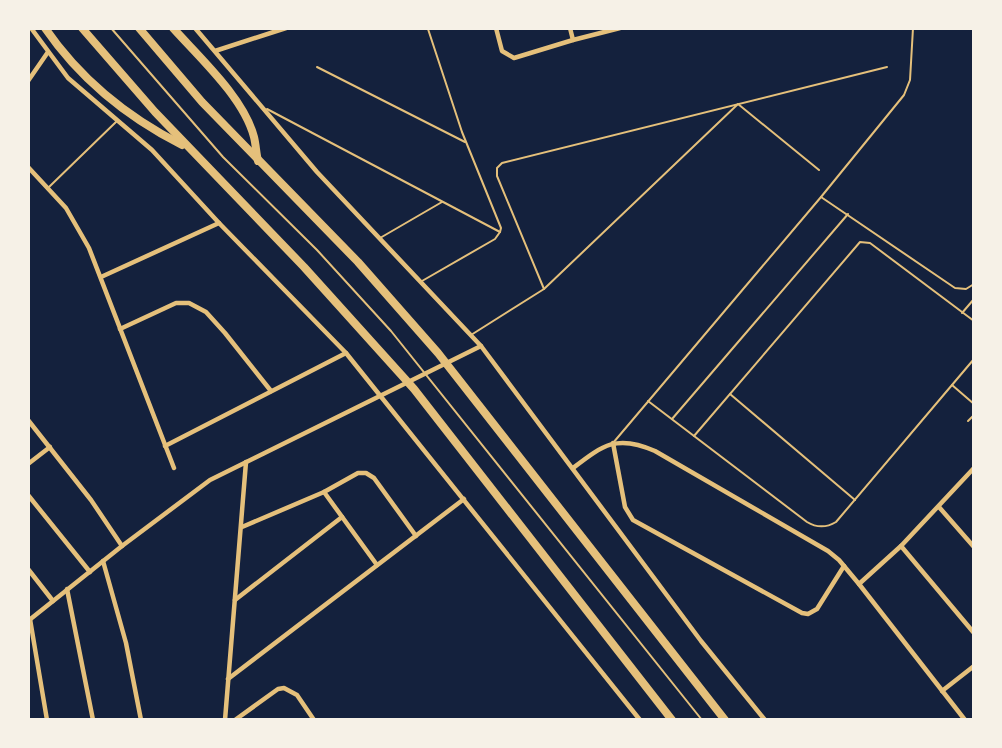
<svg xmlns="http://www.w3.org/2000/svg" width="1002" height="748" font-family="Signika,sans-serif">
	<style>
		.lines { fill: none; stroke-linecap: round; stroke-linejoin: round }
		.service { stroke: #e5c07b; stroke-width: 2 }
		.minor { stroke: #e5c07b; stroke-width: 4.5 }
		.motorway { stroke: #e5c07b; stroke-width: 8 }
	</style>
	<rect width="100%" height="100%" fill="#14213d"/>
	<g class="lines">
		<g class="service">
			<polyline points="111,28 223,157 317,250 391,331 702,720"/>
			<polyline points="317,67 465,142"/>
			<polyline points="267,109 500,232"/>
			<polyline points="49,187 118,120"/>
			<polyline points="821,197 955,288 966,289 974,284"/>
			<polyline points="380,238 442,202"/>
			<polyline points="422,281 495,239 500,232 501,228 462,132 428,29"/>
			<polyline points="544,289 497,176 497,168 502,163 887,67"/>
			<polyline points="962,313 974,299"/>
			<polyline points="471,335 544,289 738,104 819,170"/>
			<polyline points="952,385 974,404"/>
			<polyline points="730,394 855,500"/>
			<path d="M648,401L807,522C817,528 826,528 836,522L974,359"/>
			<polyline points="672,419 848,214"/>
			<polyline points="968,421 974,415"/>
			<polyline points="694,436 860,242 870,243 974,321"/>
			<polyline points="613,443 821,197 904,95 910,80 913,28"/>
		</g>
		<g class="minor">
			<polyline points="31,28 68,78 152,150 219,223 346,353 640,720"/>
			<polyline points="195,28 317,172 481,346 701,641 765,720"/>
			<polyline points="496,28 502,51 514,58 573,40 620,28"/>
			<polyline points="570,28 573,40"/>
			<polyline points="215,51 286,28"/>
			<polyline points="28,81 48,52"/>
			<polyline points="28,167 66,208 89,248 174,468"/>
			<polyline points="101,277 219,223"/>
			<polyline points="120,329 176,303 189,303 206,312 225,333 271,391"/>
			<polyline points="28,420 91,500 122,546"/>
			<polyline points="613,443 625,507 633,520 802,613 808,614 817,609 844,566"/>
			<polyline points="165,446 346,353"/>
			<polyline points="28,464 50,447"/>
			<path d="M573,468C603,445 617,434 655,451L828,551L839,560L859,584L965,720"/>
			<polyline points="324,492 377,565"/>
			<polyline points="28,495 90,572"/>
			<polyline points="939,507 974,547"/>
			<polyline points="242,527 324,492 358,473 366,473 374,478 416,536"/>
			<polyline points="901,546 974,633"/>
			<polyline points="103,561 126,643 141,720"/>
			<polyline points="28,569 53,601"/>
			<polyline points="859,584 901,546 974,468"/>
			<polyline points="67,589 93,720"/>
			<polyline points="235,600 342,517"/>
			<polyline points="30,619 47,720"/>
			<polyline points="28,621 122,546 210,480 481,346"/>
			<polyline points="228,679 464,499"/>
			<polyline points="942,691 974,666"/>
			<polyline points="225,720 246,462"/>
			<polyline points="235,720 278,689 284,688 297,695 314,720"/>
		</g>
		<g class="motorway">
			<path d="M45,28C80,79 127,117 182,145"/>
			<polyline points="82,28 155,112 304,267 414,389 672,720"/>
			<polyline points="139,28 202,102 358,262 438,353 725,720"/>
			<path d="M173,28C200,58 244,98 254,137C256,145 256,153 258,161"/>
		</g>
	</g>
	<rect width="1002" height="748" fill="none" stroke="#f6f1e7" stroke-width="60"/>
</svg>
